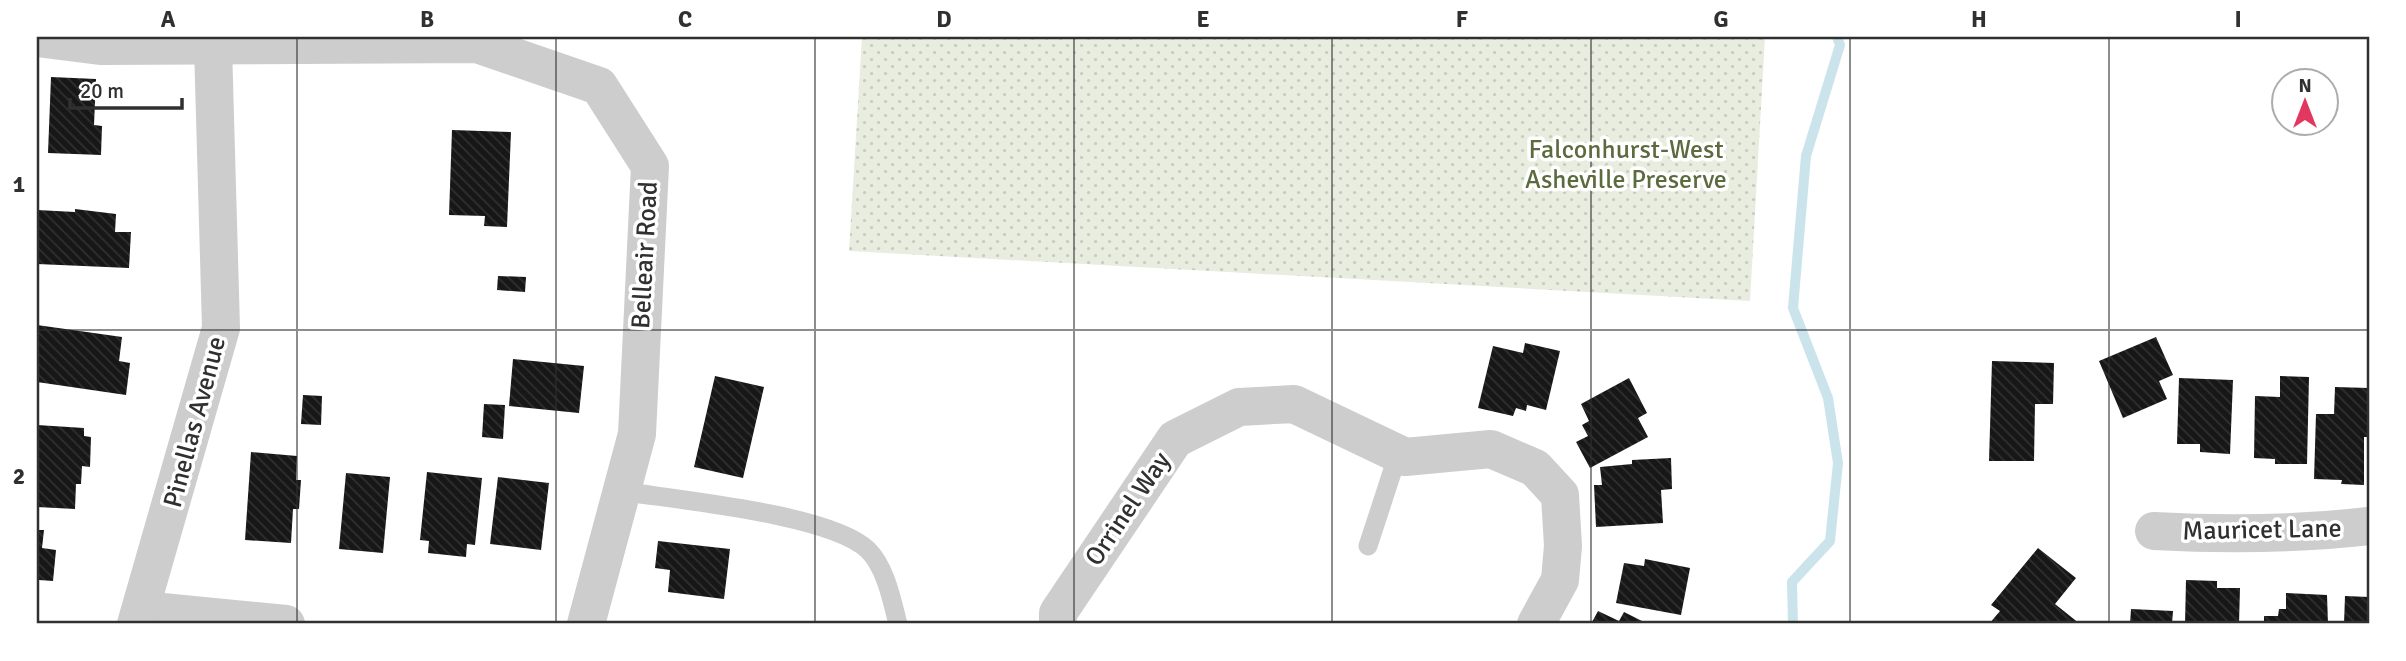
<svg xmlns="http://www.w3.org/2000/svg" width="2406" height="661" font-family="Signika,sans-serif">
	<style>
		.park { fill: url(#park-dots) }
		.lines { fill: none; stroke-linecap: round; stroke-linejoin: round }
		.stream { stroke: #cbe4ec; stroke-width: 10 }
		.building { fill: url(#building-back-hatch) }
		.lane { stroke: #cdcdcd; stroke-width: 19 }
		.street { stroke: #cdcdcd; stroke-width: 38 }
		.grid { fill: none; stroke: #303030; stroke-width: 2; stroke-opacity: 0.55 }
		.labels { text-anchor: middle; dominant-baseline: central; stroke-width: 7; stroke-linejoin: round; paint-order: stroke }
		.park-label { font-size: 26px; fill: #5b6b3e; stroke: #fff }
		.street-label { font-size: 26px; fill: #303030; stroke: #fff }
		.neatline { fill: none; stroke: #303030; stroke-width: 2.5 }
		.grid-label { font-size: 23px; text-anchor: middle; font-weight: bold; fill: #303030 }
	</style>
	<defs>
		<pattern id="park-dots" width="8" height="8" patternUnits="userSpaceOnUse" patternTransform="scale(1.75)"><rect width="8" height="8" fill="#e8eddf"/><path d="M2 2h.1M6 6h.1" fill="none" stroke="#c7ccc0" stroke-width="1.8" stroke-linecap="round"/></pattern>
		<pattern id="building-back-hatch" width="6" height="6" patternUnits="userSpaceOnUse" patternTransform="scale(1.75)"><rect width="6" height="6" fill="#171717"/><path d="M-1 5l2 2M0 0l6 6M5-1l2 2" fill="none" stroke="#303030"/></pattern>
	</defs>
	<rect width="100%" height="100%" fill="#fff"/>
	<polygon class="park" points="862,37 1765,37 1750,301 849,251"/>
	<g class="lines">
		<polyline class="stream" points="1793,624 1792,582 1830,541 1838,463 1828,398 1793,308 1806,156 1840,45 1837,37"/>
	</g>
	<g class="building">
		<polygon points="51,77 96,79 94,125 102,126 101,155 48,153"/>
		<polygon points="452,130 511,132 507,227 484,226 485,216 449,215"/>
		<polygon points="75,209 116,214 115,232 131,232 129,268 37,264 37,210 75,212"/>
		<polygon points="498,276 526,277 525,292 497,290"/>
		<polygon points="37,325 122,337 119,361 130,363 126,395 37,382"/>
		<polygon points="2156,337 2173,375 2159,381 2167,399 2123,418 2099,361"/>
		<polygon points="1525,343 1560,351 1546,410 1527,405 1526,411 1516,408 1513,416 1478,408 1493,346 1523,353"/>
		<polygon points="513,359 584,366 579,413 509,406"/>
		<polygon points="1992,361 2054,363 2053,404 2035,404 2034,461 1989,461"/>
		<polygon points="715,376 764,387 743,478 694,467"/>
		<polygon points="2280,376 2309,377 2307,464 2275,464 2275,459 2254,458 2255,396 2280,397"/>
		<polygon points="1629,378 1647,413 1638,418 1648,437 1590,468 1576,442 1588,436 1582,425 1589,421 1581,404"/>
		<polygon points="2179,378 2233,380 2230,454 2200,452 2200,444 2177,444"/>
		<polygon points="2335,387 2369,388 2369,437 2364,437 2364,485 2341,484 2342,480 2314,479 2316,414 2334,414"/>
		<polygon points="303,395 322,396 321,425 301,424"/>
		<polygon points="484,404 505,405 503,439 482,437"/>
		<polygon points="37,425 84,428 84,436 91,437 90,467 82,466 81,484 76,484 75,509 37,507"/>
		<polygon points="251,452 297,456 296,480 301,480 299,509 293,509 291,543 245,540"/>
		<polygon points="1671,458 1672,489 1661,490 1663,523 1596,527 1594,485 1602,485 1600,467 1632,464 1632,460"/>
		<polygon points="427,472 482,478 475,545 467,544 466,557 428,553 429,541 420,540"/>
		<polygon points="346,473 390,477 383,553 339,549"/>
		<polygon points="498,477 549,483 541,550 490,544"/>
		<polygon points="37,530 44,530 42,548 56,550 53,581 39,580 39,585"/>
		<polygon points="658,541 730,549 724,599 668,592 670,570 655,568"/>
		<polygon points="2038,548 2076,578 2055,604 2080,624 1989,624 2000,611 1991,605"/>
		<polygon points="1645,559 1690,568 1681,615 1616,603 1624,563 1644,566"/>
		<polygon points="2186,580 2217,581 2217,588 2240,588 2239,624 2185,624"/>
		<polygon points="2286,593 2327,595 2328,624 2264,624 2264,616 2278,616 2279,609 2286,609"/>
		<polygon points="2345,596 2369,597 2369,624 2344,624"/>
		<polygon points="2131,609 2173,611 2172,624 2130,624"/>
		<polygon points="1598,611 1619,621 1624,612 1648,624 1591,624"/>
	</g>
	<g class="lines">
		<g class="lane">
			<path d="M621,491C677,500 831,514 868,550C886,568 892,601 898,624"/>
			<polyline points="1368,546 1398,454"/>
		</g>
		<g class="street">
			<polyline points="37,38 100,46 477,44 599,86 650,166 637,434 586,624"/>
			<path d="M2154,531C2226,535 2298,534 2369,526"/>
			<polyline points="142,610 286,624"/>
			<polyline points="136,624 221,328 213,46"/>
			<polyline points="1058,624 1058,613 1175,439 1239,407 1294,404 1405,457 1491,449 1535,468 1560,495 1563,546 1560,580 1536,624"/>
		</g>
	</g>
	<path class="grid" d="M297,37V624M556,37V624M815,37V624M1074,37V624M1332,37V624M1591,37V624M1850,37V624M2109,37V624M37,330H2369"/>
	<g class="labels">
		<g class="park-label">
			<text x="1626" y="150">Falconhurst-West<tspan x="1626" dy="30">Asheville Preserve</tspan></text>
		</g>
		<g class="street-label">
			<text transform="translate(645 255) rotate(-87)">Belleair Road</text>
			<text transform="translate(195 422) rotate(-75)">Pinellas Avenue</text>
			<text transform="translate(1128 509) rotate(-56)">Orrinel Way</text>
			<text transform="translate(2262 530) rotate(-1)">Mauricet Lane</text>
		</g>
	</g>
	<rect width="2406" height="661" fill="none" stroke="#ffffff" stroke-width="77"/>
	<g transform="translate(2305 102)"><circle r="33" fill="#ffffff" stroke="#acacac" stroke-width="2"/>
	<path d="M0-5L12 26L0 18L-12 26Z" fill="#e23860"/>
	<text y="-10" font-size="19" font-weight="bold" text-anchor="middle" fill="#303030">N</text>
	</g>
	<path d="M70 98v10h112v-10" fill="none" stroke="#303030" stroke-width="3.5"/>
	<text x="80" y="98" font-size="21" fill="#303030" stroke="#ffffff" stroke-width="5" paint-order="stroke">20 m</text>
	<rect x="38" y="38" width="2330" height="584" class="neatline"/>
	<g class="grid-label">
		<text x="168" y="27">A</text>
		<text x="427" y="27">B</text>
		<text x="685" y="27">C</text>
		<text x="944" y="27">D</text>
		<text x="1203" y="27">E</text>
		<text x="1462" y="27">F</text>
		<text x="1721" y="27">G</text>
		<text x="1979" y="27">H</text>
		<text x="2238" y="27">I</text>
		<text x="19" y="192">1</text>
		<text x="19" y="484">2</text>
	</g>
</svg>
